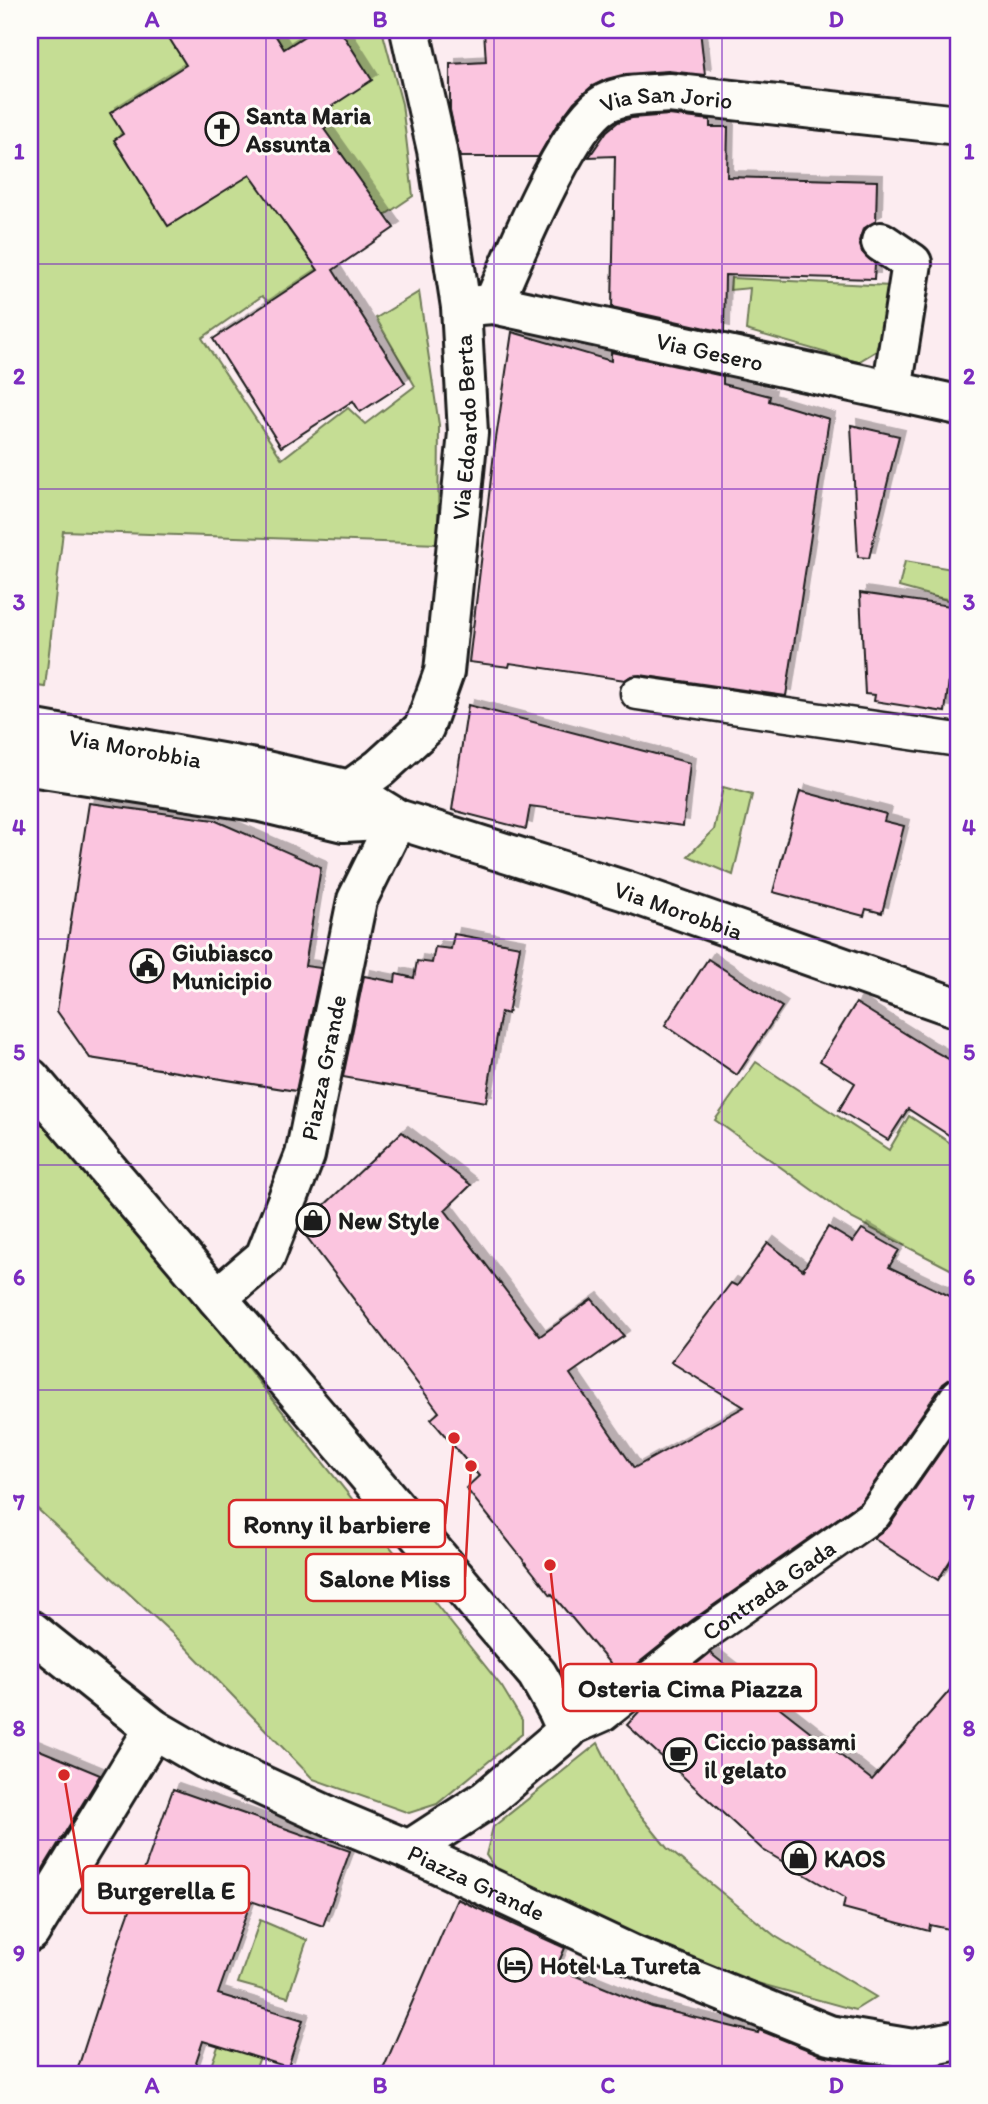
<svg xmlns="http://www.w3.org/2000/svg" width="988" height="2104" font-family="Itim,sans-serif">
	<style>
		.green { fill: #c5dd94; stroke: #707c58; stroke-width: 2 }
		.building { fill: #fbc5df; stroke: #1c1c1c; stroke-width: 2; filter: url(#shadow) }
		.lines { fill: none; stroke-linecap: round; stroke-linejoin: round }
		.lane-casing { stroke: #1c1c1c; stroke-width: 37 }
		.street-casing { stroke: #1c1c1c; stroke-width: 44 }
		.secondary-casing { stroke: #1c1c1c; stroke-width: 44 }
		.lane { stroke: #fdfcf7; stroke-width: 32 }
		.street { stroke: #fdfcf7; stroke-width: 38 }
		.secondary { stroke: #fdfcf7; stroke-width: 38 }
		.grid { fill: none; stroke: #7b2cbf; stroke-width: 2; stroke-opacity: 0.55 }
		.labels { text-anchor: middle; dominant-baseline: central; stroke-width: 6; stroke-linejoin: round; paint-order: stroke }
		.street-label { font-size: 24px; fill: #1c1c1c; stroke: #fdfcf7 }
		.poi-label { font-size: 24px; font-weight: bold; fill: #1c1c1c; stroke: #fdfcf7; text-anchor: start }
		.leader { fill: none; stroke: #d62828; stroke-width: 2.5 }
		.callout-dot { fill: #d62828; stroke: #fdfcf7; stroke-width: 2.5 }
		.callout { fill: #fdfcf7; stroke: #d62828; stroke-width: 2.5 }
		.callout-label { font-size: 26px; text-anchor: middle; font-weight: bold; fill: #1c1c1c }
		.neatline { fill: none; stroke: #7b2cbf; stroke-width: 2.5 }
		.grid-label { font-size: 23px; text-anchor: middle; font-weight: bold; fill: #7b2cbf }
	</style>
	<defs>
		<filter id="shadow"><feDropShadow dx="6" dy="-6" stdDeviation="0" flood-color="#0004"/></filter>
	</defs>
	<rect width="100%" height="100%" fill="#fcecf0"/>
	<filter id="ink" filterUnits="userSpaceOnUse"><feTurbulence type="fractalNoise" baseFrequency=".0143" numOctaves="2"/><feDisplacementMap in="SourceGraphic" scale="14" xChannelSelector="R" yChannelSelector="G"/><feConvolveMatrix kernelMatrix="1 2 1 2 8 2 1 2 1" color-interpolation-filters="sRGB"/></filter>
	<g filter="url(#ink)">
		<g class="green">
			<polygon points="30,30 382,30 402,104 413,196 385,215 359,180 289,230 323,277 272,305 262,296 202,338 282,459 348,408 365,424 415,386 376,318 419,292 439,425 438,544 63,531 45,687 30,685"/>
			<polygon points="731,278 891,286 876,351 858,362 746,330 750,288 730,290"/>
			<polygon points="905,561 958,570 958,603 899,587"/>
			<polygon points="723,787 752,795 733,875 688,856 714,830"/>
			<polygon points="756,1062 889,1150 909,1116 958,1148 958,1251 952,1270 851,1218 715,1120"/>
			<polygon points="30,1095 502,1687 522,1720 522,1734 437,1804 409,1813 313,1779 176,1637 30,1502"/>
			<polygon points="598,1743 625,1796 667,1848 775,1936 876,1997 855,2010 711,1970 500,1876 486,1855 493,1827"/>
			<polygon points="260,1920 307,1940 288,1997 238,1983"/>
			<polygon points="274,2018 256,2068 269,2074 208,2074 227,2022"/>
		</g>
		<g class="building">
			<polygon points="164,30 272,30 284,49 314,30 340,30 372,80 323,112 331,124 324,129 394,228 333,270 405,383 360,412 353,401 281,447 213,339 318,270 250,175 168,226 114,140 123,134 110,113 186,65"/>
			<polygon points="484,30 700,30 705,75 668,71 626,74 607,79 592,86 574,102 556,126 538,157 460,157 450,110 450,64 486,62"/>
			<polygon points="669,115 710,120 710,127 728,127 727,177 877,181 876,221 863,229 859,241 862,252 875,264 874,279 725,275 724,332 612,307 615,156 589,157 607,131 618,122 632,118"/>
			<polygon points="512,332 611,361 611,352 723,376 723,384 770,396 769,401 829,419 786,696 640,675 631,676 625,680 510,663 509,667 469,662 495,445"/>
			<polygon points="851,425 899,436 869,558 858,557"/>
			<polygon points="860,593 958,607 945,712 874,701 875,695 865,694"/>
			<polygon points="468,705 690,763 683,826 530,806 526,829 452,810"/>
			<polygon points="800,791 886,814 884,821 904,826 882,913 866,909 864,916 773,892"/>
			<polygon points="89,803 214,820 321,867 305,966 321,968 296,1091 90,1058 57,1011"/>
			<polygon points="454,934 520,946 508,1014 501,1012 486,1102 343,1077 364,976 395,982 396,974 414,978 417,961 432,963 435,947 451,949"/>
			<polygon points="708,959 782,1007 737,1075 665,1025"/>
			<polygon points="856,1003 930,1049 958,1064 958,1141 908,1109 888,1140 839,1110 855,1083 820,1061"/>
			<polygon points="402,1132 471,1185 445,1210 540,1336 592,1299 624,1336 570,1374 634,1468 744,1407 671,1362 731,1283 737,1286 768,1243 803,1270 828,1227 853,1242 862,1229 899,1250 889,1267 958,1300 958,1377 950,1379 943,1384 861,1502 691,1621 621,1677 552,1594 551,1595 466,1488 479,1476 431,1419 439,1412 300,1228"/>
			<polygon points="958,1427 958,1548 938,1580 873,1538 889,1526"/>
			<polygon points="710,1653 872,1780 958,1681 958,1931 930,1925 929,1931 843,1908 845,1898 763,1850 627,1725 644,1706"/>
			<polygon points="30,1746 100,1775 30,1890"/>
			<polygon points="173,1789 350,1851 323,1926 251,1901 218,1994 303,2020 288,2067 203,2041 192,2074 76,2074 121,1935"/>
			<polygon points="457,1899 565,1948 556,1968 652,2007 758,2033 759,2030 821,2055 893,2068 902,2072 902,2074 381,2074"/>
		</g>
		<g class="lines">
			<defs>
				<g id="lane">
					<polyline points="637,693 958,740"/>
					<path id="s1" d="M567,1731L603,1715L702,1636L874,1515L958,1395"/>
				</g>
				<g id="street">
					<polyline points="881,242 912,263 892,390"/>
					<path id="s2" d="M493,304C513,260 567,124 606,103C625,93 648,95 669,93L958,125"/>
					<path id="s3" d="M467,306L493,304L958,405"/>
					<path id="s4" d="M350,790L380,768L424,728L444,672L468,433L461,307L437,150L410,30"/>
					<polyline points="30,1078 537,1674 557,1709 567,1731 486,1800 409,1850"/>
					<path id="s5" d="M217,1298L265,1257L305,1155L357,900L397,819"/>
					<path id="s6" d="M30,1630L154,1729L209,1761L335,1819L409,1850L632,1955L829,2035L913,2049L958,2040"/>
					<polyline points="30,1932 154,1729"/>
				</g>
				<g id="secondary">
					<path id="s7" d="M30,729L266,771L350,790L397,819L626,891L958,1008"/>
					<polyline points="30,766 261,802 344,822 397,819"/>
				</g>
			</defs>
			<use href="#lane" class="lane-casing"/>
			<use href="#street" class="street-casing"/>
			<use href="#secondary" class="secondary-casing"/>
			<use href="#lane" class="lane"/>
			<use href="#street" class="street"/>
			<use href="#secondary" class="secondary"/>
		</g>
	</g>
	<path class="grid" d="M266,30V2074M494,30V2074M722,30V2074M30,264H958M30,489H958M30,714H958M30,939H958M30,1165H958M30,1390H958M30,1615H958M30,1840H958"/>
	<defs>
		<symbol id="church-ring" viewBox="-11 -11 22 22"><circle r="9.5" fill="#fdfcf7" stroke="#1c1c1c" stroke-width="1.5"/><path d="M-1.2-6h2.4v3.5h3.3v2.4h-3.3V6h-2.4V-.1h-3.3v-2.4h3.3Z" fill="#1c1c1c"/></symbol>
		<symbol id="civic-ring" viewBox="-11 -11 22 22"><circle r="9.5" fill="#fdfcf7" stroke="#1c1c1c" stroke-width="1.5"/><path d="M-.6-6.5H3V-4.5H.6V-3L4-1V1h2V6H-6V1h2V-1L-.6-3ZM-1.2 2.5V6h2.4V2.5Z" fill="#1c1c1c"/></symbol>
		<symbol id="shop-ring" viewBox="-11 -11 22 22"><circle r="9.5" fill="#fdfcf7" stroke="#1c1c1c" stroke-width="1.5"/><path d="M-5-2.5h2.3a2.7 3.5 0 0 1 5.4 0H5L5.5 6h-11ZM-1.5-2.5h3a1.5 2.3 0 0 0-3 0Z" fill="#1c1c1c"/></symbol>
		<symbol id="cafe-ring" viewBox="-11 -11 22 22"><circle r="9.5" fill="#fdfcf7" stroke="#1c1c1c" stroke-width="1.5"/><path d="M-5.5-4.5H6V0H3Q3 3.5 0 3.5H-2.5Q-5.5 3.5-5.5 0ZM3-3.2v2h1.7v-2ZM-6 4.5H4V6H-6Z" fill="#1c1c1c"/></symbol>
		<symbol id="hotel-ring" viewBox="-11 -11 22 22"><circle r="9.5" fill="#fdfcf7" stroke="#1c1c1c" stroke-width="1.5"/><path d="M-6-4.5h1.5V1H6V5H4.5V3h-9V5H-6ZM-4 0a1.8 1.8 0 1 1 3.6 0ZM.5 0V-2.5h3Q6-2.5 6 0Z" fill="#1c1c1c"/></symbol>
	</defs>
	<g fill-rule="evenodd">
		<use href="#church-ring" x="203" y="110" width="38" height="38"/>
		<use href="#civic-ring" x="128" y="947" width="38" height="38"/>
		<use href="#shop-ring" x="294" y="1201" width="38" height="38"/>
		<use href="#cafe-ring" x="661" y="1736" width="38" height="38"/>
		<use href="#shop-ring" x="780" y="1839" width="38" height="38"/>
		<use href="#hotel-ring" x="496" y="1946" width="38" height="38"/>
	</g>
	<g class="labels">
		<g class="street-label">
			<text stroke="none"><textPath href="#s2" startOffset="294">Via San Jorio</textPath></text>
			<text stroke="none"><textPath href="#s3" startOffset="248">Via Gesero</textPath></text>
			<text stroke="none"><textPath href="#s4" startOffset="402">Via Edoardo Berta</textPath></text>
			<text stroke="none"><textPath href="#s7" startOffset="107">Via Morobbia</textPath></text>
			<text stroke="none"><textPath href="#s7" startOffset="677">Via Morobbia</textPath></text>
			<text stroke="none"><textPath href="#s5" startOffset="262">Piazza Grande</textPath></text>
			<text stroke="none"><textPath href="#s1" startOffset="247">Contrada Gada</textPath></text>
			<text stroke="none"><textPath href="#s6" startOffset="516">Piazza Grande</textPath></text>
		</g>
		<g class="poi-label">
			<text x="246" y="115">Santa Maria<tspan x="246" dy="28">Assunta</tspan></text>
			<text x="172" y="952">Giubiasco<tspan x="172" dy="28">Municipio</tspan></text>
			<text x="338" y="1220">New Style</text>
			<text x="704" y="1741">Ciccio passami<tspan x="704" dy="28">il gelato</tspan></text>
			<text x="824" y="1858">KAOS</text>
			<text x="540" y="1965">Hotel La Tureta</text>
		</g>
	</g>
	<path class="leader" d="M454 1438L445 1524M471 1466L465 1577M550 1565L563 1688M64 1775L83 1890"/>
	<g class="callout-dot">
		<circle cx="454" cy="1438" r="7"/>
		<circle cx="471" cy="1466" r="7"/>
		<circle cx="550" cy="1565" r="7"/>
		<circle cx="64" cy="1775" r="7"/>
	</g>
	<g class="callout">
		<rect x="229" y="1500" width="216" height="47" rx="7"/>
		<rect x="306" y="1554" width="159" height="47" rx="7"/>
		<rect x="563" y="1664" width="253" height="47" rx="7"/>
		<rect x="83" y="1866" width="166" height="47" rx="7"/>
	</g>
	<g class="callout-label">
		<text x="337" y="1533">Ronny il barbiere</text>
		<text x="385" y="1587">Salone Miss</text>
		<text x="690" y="1697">Osteria Cima Piazza</text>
		<text x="166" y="1899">Burgerella E</text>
	</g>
	<rect width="988" height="2104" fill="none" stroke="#fdfcf7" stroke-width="77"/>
	<rect x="38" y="38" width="912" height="2028" class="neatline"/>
	<g class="grid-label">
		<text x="152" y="27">A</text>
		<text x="380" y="27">B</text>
		<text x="608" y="27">C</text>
		<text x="836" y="27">D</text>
		<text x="19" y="159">1</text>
		<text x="969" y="159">1</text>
		<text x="19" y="384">2</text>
		<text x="969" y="384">2</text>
		<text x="19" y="610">3</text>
		<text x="969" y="610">3</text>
		<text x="19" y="835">4</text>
		<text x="969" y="835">4</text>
		<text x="19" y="1060">5</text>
		<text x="969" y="1060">5</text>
		<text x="19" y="1285">6</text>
		<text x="969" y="1285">6</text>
		<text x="19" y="1510">7</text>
		<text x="969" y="1510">7</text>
		<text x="19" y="1736">8</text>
		<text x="969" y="1736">8</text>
		<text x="19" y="1961">9</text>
		<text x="969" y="1961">9</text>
		<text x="152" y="2093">A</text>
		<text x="380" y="2093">B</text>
		<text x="608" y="2093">C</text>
		<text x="836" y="2093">D</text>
	</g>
</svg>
